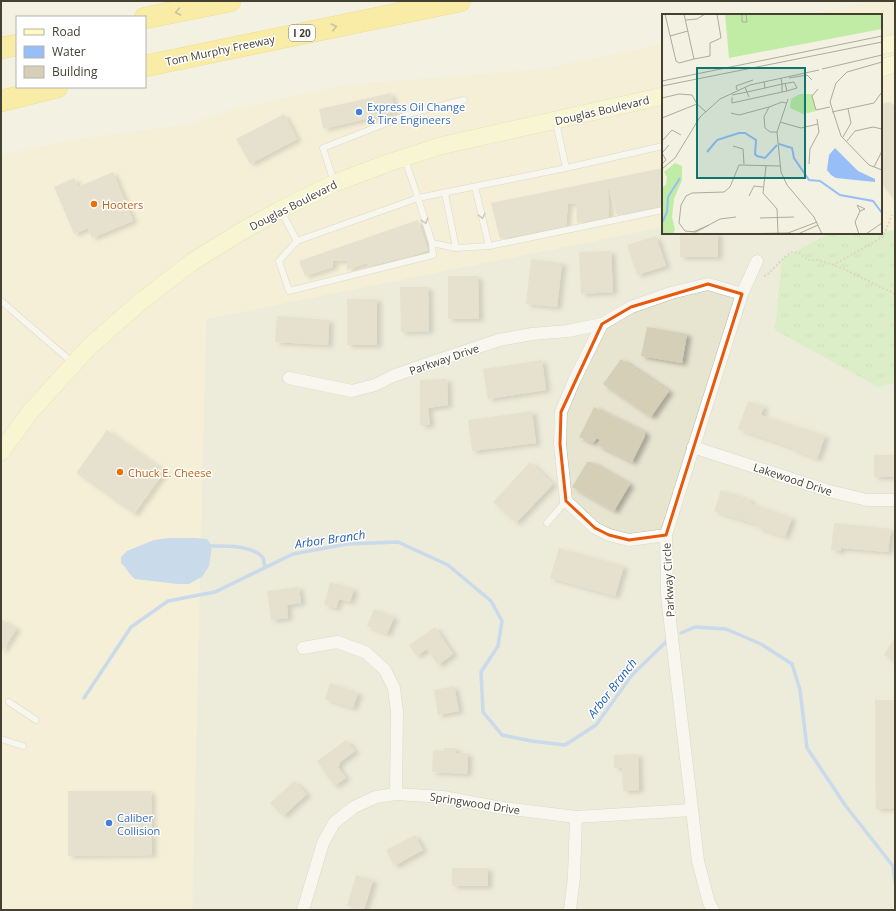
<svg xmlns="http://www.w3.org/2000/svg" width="896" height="911" font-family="'Open Sans',sans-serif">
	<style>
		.residential { fill: #e7e4d0 }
		.commercial { fill: #f8edca }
		.grass { fill: url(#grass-tufts) }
		.water { fill: #97bef7 }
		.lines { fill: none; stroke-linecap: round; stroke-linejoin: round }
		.stream { stroke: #97bef7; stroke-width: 3.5 }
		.building { fill: #d5cfb7; filter: url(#shadow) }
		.service-casing { stroke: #bfbba4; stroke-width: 7 }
		.minor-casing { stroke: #bfbba4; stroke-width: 13 }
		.secondary-casing { stroke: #d7d18d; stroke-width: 18 }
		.motorway-casing { stroke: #ecc624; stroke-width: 22 }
		.path { stroke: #c2ba94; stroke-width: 2; stroke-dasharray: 2 2; stroke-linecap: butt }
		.service { stroke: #fff; stroke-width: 6 }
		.minor { stroke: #fff; stroke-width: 12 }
		.secondary { stroke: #fffbc0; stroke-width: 17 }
		.motorway { stroke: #ffe761; stroke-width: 21 }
		.oneway { stroke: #998c47 }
		.oneway2 { stroke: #a2a098 }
		.marked { fill: none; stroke: #e8590c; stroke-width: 3; stroke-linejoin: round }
		.shop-dot { fill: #3f7fe0; stroke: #fff; stroke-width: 1.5 }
		.food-dot { fill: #e8710a; stroke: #fff; stroke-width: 1.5 }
		.labels { text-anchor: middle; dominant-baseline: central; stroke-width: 3; stroke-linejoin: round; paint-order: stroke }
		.shield { fill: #fff; stroke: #7d7a70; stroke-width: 1 }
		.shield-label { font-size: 10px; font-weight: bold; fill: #454132 }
		.street-label { font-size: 11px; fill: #454132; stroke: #fff }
		.shop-label { font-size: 11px; fill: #366cbe; stroke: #fff; text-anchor: start }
		.food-label { font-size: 11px; fill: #c56008; stroke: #fff; text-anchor: start }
		.water-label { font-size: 12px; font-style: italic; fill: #225eba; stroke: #fff }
		.inset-river { fill: none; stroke: #97bef7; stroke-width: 2 }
		.inset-road { fill: none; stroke: #adab9c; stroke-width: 1 }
		.view { fill: #0f766e; fill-opacity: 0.15; stroke: #0f766e; stroke-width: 2 }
		.inset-edge { fill: none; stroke: #454132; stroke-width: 2 }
	</style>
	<defs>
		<pattern id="grass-tufts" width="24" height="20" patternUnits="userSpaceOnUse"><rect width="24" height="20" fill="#c0eca6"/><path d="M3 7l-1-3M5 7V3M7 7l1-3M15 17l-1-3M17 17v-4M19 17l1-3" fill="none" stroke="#a6cc8f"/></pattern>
		<filter id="shadow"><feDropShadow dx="4.5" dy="2.5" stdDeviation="2" flood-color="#0004"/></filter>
	</defs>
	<rect width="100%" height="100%" fill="#f3f1e2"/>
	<polygon class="residential" points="663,227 663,233 829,233 782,259 878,387 895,383 895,910 192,910 206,319"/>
	<g class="commercial">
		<polygon points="874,1 895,1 895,230 881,232 881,15 807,15"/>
		<polygon points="663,44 663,227 206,319 192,910 1,910 1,155 72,140 190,124 230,110 343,85 544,69"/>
	</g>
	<polygon class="grass" points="895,230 895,383 878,387 775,330 782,259 829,233 858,233 859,235 874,233 881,233 881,232"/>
	<path class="water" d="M169,538H194L207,539L212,546L209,566L202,577L196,580L189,584H178L135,579C129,575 127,568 121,563V557L127,551L154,540Z"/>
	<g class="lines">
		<g class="stream">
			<path d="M212,546C226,546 253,545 263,558C264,561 264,564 265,567"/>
			<polyline points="681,633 695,627 726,629 761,644 792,664 800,690 807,748 845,805 893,866 895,882"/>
			<polyline points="84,698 131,627 168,601 215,592 293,554 347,544 398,542 448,565 491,601 502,621 498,646 481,672 483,712 502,735 531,741 565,745 596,725 632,675 670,638"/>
		</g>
	</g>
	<g class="building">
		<polygon points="391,93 395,112 323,129 319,109"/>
		<polygon points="891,102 895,115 895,201 881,183 881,104"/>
		<polygon points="284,114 297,139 250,164 236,139"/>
		<polygon points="663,168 663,206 617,215 609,190 608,190 609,217 577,223 576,204 568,203 566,226 500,239 491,203"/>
		<polygon points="113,172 133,221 92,238 88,228 74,234 54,187 74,178 78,187"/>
		<polygon points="418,220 428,250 411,256 369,266 367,263 347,270 347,261 333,261 333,267 305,276 299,261"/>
		<rect x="680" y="233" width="38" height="24"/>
		<polygon points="656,236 666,266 637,275 627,245"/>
		<polygon points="611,251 613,292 581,294 579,252"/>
		<polygon points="531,259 562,263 557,307 526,304"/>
		<polygon points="448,276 478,276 479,319 448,319"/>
		<polygon points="400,287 428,287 429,331 401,332"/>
		<rect x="347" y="299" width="30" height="46"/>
		<polygon points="277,316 329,320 328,345 275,342"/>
		<polygon points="647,327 687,334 682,363 641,356"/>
		<polygon points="621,359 669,391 651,417 603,384"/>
		<polygon points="542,360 546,390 488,399 483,369"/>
		<polygon points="447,379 448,405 428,408 430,425 420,425 420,380"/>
		<polygon points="748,401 764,406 761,415 800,428 800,427 825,436 817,459 792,449 793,448 738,429"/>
		<polygon points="594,407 645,432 645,436 632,462 597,445 600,440 597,438 593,443 579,437"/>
		<polygon points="532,411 536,443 472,451 468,420"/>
		<polygon points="107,430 165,471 134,514 76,473"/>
		<rect x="874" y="455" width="21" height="22"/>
		<polygon points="530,462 553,484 516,523 493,502"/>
		<polygon points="587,462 591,462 630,484 614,511 572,487"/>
		<polygon points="721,490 751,500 750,503 792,518 785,537 757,527 758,525 714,511"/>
		<polygon points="834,523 891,529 888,552 841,548 841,551 831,550"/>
		<polygon points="559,548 624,566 615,596 550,578"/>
		<polygon points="330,582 354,589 350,602 339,599 336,608 324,605"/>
		<polygon points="299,587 301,603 287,605 288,618 271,620 267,591"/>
		<polygon points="374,609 394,617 387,634 367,626"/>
		<polygon points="1,619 17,628 1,653"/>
		<polygon points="435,627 453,654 438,665 427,649 416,656 409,645"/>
		<polygon points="895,637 895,662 884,655"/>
		<polygon points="330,683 358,693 353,708 325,699"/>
		<polygon points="454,686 459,711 438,715 434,690"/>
		<polygon points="875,700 895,700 895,808 876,809 875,767"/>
		<polygon points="346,740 355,751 339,763 340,765 338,767 346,778 334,786 317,761"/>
		<polygon points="444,748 456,748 456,753 468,753 467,774 432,772 433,750 444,751"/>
		<polygon points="638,754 639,790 623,791 622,768 614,768 614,755"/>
		<polygon points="294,781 307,794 283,816 270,803"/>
		<polygon points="68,791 151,791 152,855 68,856"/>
		<polygon points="415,835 423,850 394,866 386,850"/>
		<rect x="452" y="868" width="36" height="18"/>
		<polygon points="356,875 373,880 364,910 360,910 347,906"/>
	</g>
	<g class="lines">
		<defs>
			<g id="service">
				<polyline points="566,168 663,146"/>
				<polyline points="334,182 323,148 412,113 464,100"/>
				<polyline points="475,187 489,246"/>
				<polyline points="445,193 456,248"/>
				<polyline points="281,211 297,241 418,198 405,159"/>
				<polyline points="297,241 279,261 289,291 433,255 432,243 456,248 489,246 663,210"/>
				<polyline points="432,243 418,198 566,168 556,122"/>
				<polyline points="1,301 73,363"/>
				<polyline points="547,523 566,501"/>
				<polyline points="9,702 36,720"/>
				<polyline points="1,739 23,746"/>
			</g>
			<g id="minor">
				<polyline points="289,378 352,391 375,385 393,376 430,363 499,340 532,334 568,331 602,324"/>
				<polyline points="693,447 829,491 867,500 895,500"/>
				<polyline points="666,535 629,540 609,535 595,528 566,501 560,444 561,412 574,381 602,324 631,307 671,293 708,284 742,294"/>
				<polyline points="303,648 337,642 365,652 385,670 394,688 397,712 396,794"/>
				<polyline points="303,910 323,843 334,823 354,807 376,797 396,794 443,797 496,807 576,817 692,810"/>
				<polyline points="570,910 574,877 576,817"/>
				<polyline points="713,910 709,903 698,861 667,595 666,535 727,341 742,294 757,261"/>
			</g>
			<g id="secondary">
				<polyline points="881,46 895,43"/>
				<polyline points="881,68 895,64"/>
				<polyline points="1,452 31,411 89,347 139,303 192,262 242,231 280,210 335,183 388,163 440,146 663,96"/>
			</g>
			<g id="motorway">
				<polyline points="145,18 230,1"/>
				<polyline points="1,48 17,45"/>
				<polyline points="145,66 460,1"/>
				<polyline points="1,101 57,87"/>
			</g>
		</defs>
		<use href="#service" class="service-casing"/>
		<use href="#minor" class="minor-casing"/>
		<use href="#secondary" class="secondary-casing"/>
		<use href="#motorway" class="motorway-casing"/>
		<g class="path">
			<polyline points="833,265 883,237 892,215"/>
			<polyline points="764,276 767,275 786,256 792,252 799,253 808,260 818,260 842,268 895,294"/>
		</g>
		<use href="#service" class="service"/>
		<use href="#minor" class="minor"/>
		<use href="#secondary" class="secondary"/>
		<use href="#motorway" class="motorway"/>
	</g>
	<defs><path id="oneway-chevron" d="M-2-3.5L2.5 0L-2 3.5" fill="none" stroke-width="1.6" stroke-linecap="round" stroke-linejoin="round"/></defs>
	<g class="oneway">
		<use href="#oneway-chevron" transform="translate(178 12) rotate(168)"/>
		<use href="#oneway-chevron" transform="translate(334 27) rotate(-12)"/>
	</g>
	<g class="oneway2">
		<use href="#oneway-chevron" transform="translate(482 216) rotate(77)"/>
		<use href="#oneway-chevron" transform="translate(425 221) rotate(73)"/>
	</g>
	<path d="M0 0H896V911H0ZM708,284L742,294L666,535L629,540L609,535L595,528L566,501L560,444L561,412L602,324L631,307Z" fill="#f3f1e2" fill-opacity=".55" fill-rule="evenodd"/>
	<path class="marked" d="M708,284L742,294L666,535L629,540L609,535L595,528L566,501L560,444L561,412L602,324L631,307Z"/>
	<g class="shop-dot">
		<circle cx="359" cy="112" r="4"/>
		<circle cx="109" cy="823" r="4"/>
	</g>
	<g class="food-dot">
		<circle cx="94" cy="204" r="4"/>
		<circle cx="120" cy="472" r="4"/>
	</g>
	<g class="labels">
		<rect class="shield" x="289" y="25" width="26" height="16" rx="3"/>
		<g class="shield-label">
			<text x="302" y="33">I 20</text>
		</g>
		<g class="street-label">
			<text transform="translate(220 50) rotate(-12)">Tom Murphy Freeway</text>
			<text transform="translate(602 110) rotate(-13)">Douglas Boulevard</text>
			<text transform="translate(293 205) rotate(-27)">Douglas Boulevard</text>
			<text transform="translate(444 359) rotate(-19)">Parkway Drive</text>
			<text transform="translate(793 479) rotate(18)">Lakewood Drive</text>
			<text transform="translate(668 580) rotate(-93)">Parkway Circle</text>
			<text transform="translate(475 803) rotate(9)">Springwood Drive</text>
		</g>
		<g class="shop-label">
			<text x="367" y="106">Express Oil Change<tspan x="367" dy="13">&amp; Tire Engineers</tspan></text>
			<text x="117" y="817">Caliber<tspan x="117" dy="13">Collision</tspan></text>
		</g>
		<g class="food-label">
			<text x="102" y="204">Hooters</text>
			<text x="128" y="472">Chuck E. Cheese</text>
		</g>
		<g class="water-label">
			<text transform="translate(330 539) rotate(-8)">Arbor Branch</text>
			<text transform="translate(612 688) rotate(-52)">Arbor Branch</text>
		</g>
	</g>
	<g transform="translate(662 14)">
		<rect width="220" height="220" fill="#f3f1e2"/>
		<path d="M63,0H220V15L67,44ZM138,80H150L154,97L141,100L128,94L129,85Z" fill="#c0eca6"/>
		<path d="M13,149L20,152V166L12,185L10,203L13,215L11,220H0V173L4,171L5,163L2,158Z" fill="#c0eca6"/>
		<path d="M173,134L196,157L213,165V168L174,164L169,161L165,156L167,141Z" fill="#97bef7"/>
		<path class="inset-river" d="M117,130L130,134L132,144L147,166L158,167L178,181L211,187L220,199M45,138L55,126L77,119H83L94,126L93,140L95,142L103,144L115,131M0,209L5,198L6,183L18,164"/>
		<path class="inset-road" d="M3,0L14,47L17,49L32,45M22,0L32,45L48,42V29L59,24L55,0M80,0V8H85L84,0M24,6L35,5L43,0M8,22L26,17M220,48L185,58L174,69L168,88L179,122L207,151L220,156M160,55L220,41M127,64L145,61L150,66M0,67L220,22M123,69L125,77L135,74L132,68L120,70V78L125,77M0,72L220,28M103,74L120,70L119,64M156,75L150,82L154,96L168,93M75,76L74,72L91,66M70,81L85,78L83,73M70,83V89L120,78M87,83L85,78L103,74L102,68M0,84L17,80L30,81L35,90L44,98M126,85L115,118L119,158L125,171L152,203L160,220M170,98L212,89L220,78M69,99L77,101L107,93M0,104L35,90M118,108L139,114L156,110M115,118H108L103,114L102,103L107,93L120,88L124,89M181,123L189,109L186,95M0,127L10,116L19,121M185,127L193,117L211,113L220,115M71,132L81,135L82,150M0,150L4,146L0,139L7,131M147,150L148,135L157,118L155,105M104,152L101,179L115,195L116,219M212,153L220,137M0,155L13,144L38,103L58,85L88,71L157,56M87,182L92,172L101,173M74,203L58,205L34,218L23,217L17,209L19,191L24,182L30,179L62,178L68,173L77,151L118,152M98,204L132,203M31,218L47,211M62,220L126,219L155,208M136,220L156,211M197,220L193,208L198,197L203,195L195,191L198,197M204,220L220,209"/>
		<path class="view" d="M35,54H143V164H35Z"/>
		<rect width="220" height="220" class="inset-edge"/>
	</g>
	<rect width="896" height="911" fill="none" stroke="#454132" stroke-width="4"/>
	<rect x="16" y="16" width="130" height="72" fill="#ffffff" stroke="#b5b3ad"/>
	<rect x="24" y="29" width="20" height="6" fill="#fffbc0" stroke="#b5b3ad"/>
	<text x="52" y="36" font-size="12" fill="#454132">Road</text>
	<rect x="24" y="46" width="20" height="12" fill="#97bef7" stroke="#b5b3ad"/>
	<text x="52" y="56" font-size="12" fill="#454132">Water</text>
	<rect x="24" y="66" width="20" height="12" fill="#d5cfb7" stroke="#b5b3ad"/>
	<text x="52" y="76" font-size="12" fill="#454132">Building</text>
</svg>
